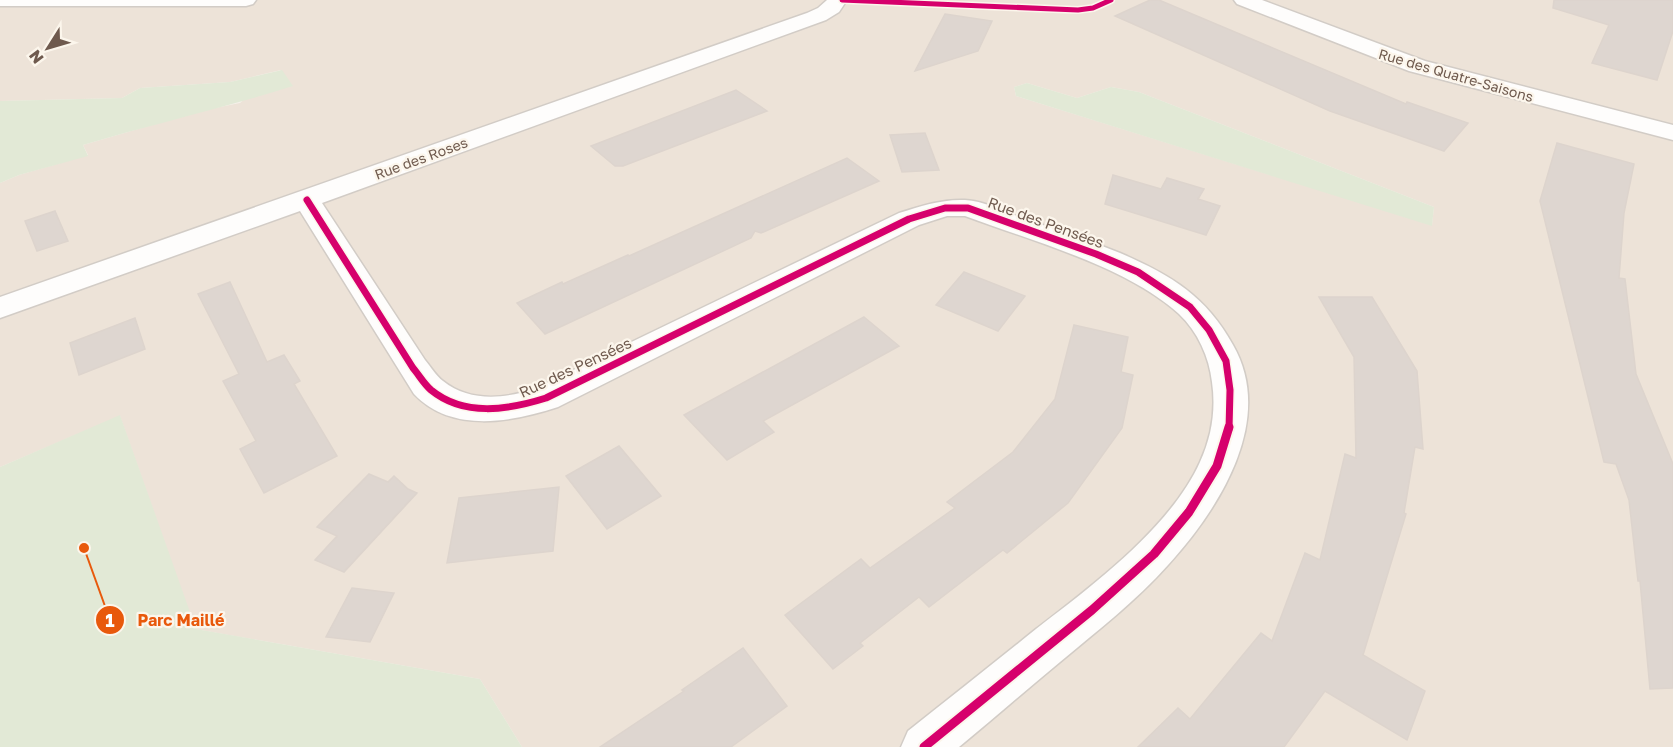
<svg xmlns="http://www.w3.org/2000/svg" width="1673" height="747" font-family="'Golos Text',sans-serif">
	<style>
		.residential { fill: #ede3d8; fill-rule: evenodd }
		.green { fill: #e2e9d6 }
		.building { fill: #ded6d0; stroke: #ddd4cd; stroke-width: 1.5 }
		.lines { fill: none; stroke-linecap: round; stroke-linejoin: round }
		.minor-casing { stroke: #d2ccc6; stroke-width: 3 }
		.minor { fill: #fefdfc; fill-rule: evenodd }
		.cycleway-far2-casing { stroke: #fcf6ec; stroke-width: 8 }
		.cycleway-far1-casing { stroke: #fcf6ec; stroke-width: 10 }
		.cycleway-casing { stroke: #fcf6ec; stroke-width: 13 }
		.cycleway-far2 { stroke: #d6006c; stroke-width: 5 }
		.cycleway-far1 { stroke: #d6006c; stroke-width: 7 }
		.cycleway { stroke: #d6006c; stroke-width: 9 }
		.labels { text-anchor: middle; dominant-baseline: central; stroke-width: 4.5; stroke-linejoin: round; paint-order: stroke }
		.far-street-label { font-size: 14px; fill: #6f5a4e; stroke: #fcf6ec }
		.street-label { font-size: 15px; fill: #6f5a4e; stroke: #fcf6ec }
		.leader { fill: none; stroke: #e8590c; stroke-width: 2 }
		.callout-dot { fill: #e8590c; stroke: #fcf6ec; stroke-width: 2 }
		.mark-label { font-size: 18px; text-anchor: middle; font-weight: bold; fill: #fff }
		.callout-label { font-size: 16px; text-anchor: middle; font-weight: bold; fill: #e8590c; stroke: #fcf6ec; stroke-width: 4.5; stroke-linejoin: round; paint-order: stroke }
	</style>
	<rect width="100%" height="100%" fill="#f5f0ea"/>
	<path class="residential" d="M0,0H1673V747H522L480,679L195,629L120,416L0,467V183L19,175L88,155L83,145L200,111L240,103L281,70L230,82L140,88L122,98L0,101ZM1027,83L1077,98L1111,87L1139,92L1434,207L1432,225L1016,96L1014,87Z"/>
	<g class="green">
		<path d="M282,70L293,86C224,108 153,124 83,145L88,156L19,175L0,183V101L122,98L140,88L230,82Z"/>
		<polygon points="1027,83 1077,98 1111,87 1139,92 1434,207 1432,226 1016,96 1014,87"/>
		<polygon points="120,415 196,629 480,679 522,747 0,747 0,467"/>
	</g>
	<g class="building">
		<polygon points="1150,0 1159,0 1406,104 1407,102 1468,123 1444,151 1330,111 1115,16"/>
		<polygon points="1554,0 1673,0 1673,31 1657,80 1592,63 1609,25 1553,8"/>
		<polygon points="945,14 992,21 978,51 915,71"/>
		<polygon points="736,90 767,111 623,166 615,166 591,146"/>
		<polygon points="925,133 939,170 902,172 890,135"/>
		<polygon points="1557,143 1634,164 1624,213 1619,278 1625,279 1636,374 1673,464 1673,688 1650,689 1640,581 1638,581 1629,500 1616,464 1604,462 1540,201"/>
		<polygon points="847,158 879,181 761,233 755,231 751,238 545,334 517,303 562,282 563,284 628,255 629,256"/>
		<polygon points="1113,175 1161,189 1167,178 1204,189 1198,199 1220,206 1206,235 1105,204"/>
		<polygon points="55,211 68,241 37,251 25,221"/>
		<polygon points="964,272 1025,296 998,331 936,305"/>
		<polygon points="230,282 267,362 284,355 300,381 294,384 337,456 264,493 240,449 256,441 223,381 239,374 198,294"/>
		<polygon points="1319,297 1372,297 1417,371 1423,449 1415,447 1404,513 1406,514 1363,655 1425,691 1407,740 1325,691 1284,747 1138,747 1178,708 1190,719 1261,633 1272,641 1305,553 1320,560 1345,454 1356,458 1354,357"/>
		<polygon points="864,317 899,346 763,421 774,432 727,460 684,415"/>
		<polygon points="135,318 145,349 79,375 70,343"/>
		<polygon points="1074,325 1128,337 1121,372 1133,375 1122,428 1068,503 1007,553 1003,550 929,607 919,597 860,643 863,646 833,669 785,615 861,559 870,568 955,508 947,502 1013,452 1055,399"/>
		<polygon points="619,446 661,496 607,529 566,476"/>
		<polygon points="369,474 388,482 394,476 408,489 417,493 344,572 315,560 337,536 317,527"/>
		<polygon points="559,487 553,551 447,563 459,498"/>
		<polygon points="352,588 394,593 370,642 326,637"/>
		<polygon points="743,648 787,706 731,747 600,747 684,691 682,690"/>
	</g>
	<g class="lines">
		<defs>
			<g id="minor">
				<polygon points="0,0 256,0 253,4 246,6 0,6"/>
				<path d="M827,0H847L839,12L826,20L322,203L425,360C431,367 436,376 443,381C469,402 504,399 534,389L899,213C921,206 942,199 965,200C983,201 1001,210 1017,216C1051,228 1086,239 1120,253C1171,275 1206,296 1233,345C1276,420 1219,509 1168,565C1136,601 1097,631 1060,662C1026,690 993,719 959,747H901L908,731C951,697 994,663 1036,629C1092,586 1171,527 1200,462C1212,436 1216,409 1212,382C1209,357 1198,332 1179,314C1126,266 1032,241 965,216H947L919,225L558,407C512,422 452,434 414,394L300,211L0,318V297L807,13L818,8Z"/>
				<polygon points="1234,0 1262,0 1425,61 1673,125 1673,140 1409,71 1237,4"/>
			</g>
		</defs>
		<use href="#minor" class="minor-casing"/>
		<use href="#minor" class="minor"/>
		<defs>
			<polyline id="cycleway-far2" points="842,0 1078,10 1093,8 1111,0"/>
			<path id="cycleway-far1" d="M307,200L413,368C419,375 424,384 431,390C464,417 508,410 546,398L909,219L945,208H968L1096,254L1138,272L1190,307L1209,330L1226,361L1230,390L1229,429"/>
			<polyline id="cycleway" points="924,747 1092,610 1154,554 1189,512 1217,466 1229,427"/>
		</defs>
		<use href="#cycleway-far2" class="cycleway-far2-casing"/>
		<use href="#cycleway-far1" class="cycleway-far1-casing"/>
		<use href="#cycleway" class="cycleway-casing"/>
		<use href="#cycleway-far2" class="cycleway-far2"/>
		<use href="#cycleway-far1" class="cycleway-far1"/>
		<use href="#cycleway" class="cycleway"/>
	</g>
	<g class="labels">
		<g class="far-street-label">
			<text transform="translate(1456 75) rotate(16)">Rue des Quatre-Saisons</text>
			<text transform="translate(421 158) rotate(-20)">Rue des Roses</text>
		</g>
		<g class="street-label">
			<text transform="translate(1046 222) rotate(20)">Rue des Pensées</text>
			<text transform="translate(575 367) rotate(-25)">Rue des Pensées</text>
		</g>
	</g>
	<path class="leader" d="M84 548L110 620"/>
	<g class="callout-dot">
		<circle cx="84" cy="548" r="6"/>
		<circle cx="110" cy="620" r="15"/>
	</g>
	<g class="mark-label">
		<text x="110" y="627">1</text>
	</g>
	<g class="callout-label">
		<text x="181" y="626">Parc Maillé</text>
	</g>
	<g transform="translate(48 48) rotate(233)" stroke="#fcf6ec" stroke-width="4.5" paint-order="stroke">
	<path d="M0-4.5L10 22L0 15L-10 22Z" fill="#6f5a4e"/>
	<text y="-9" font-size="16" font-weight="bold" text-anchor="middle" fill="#6f5a4e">N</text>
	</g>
</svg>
